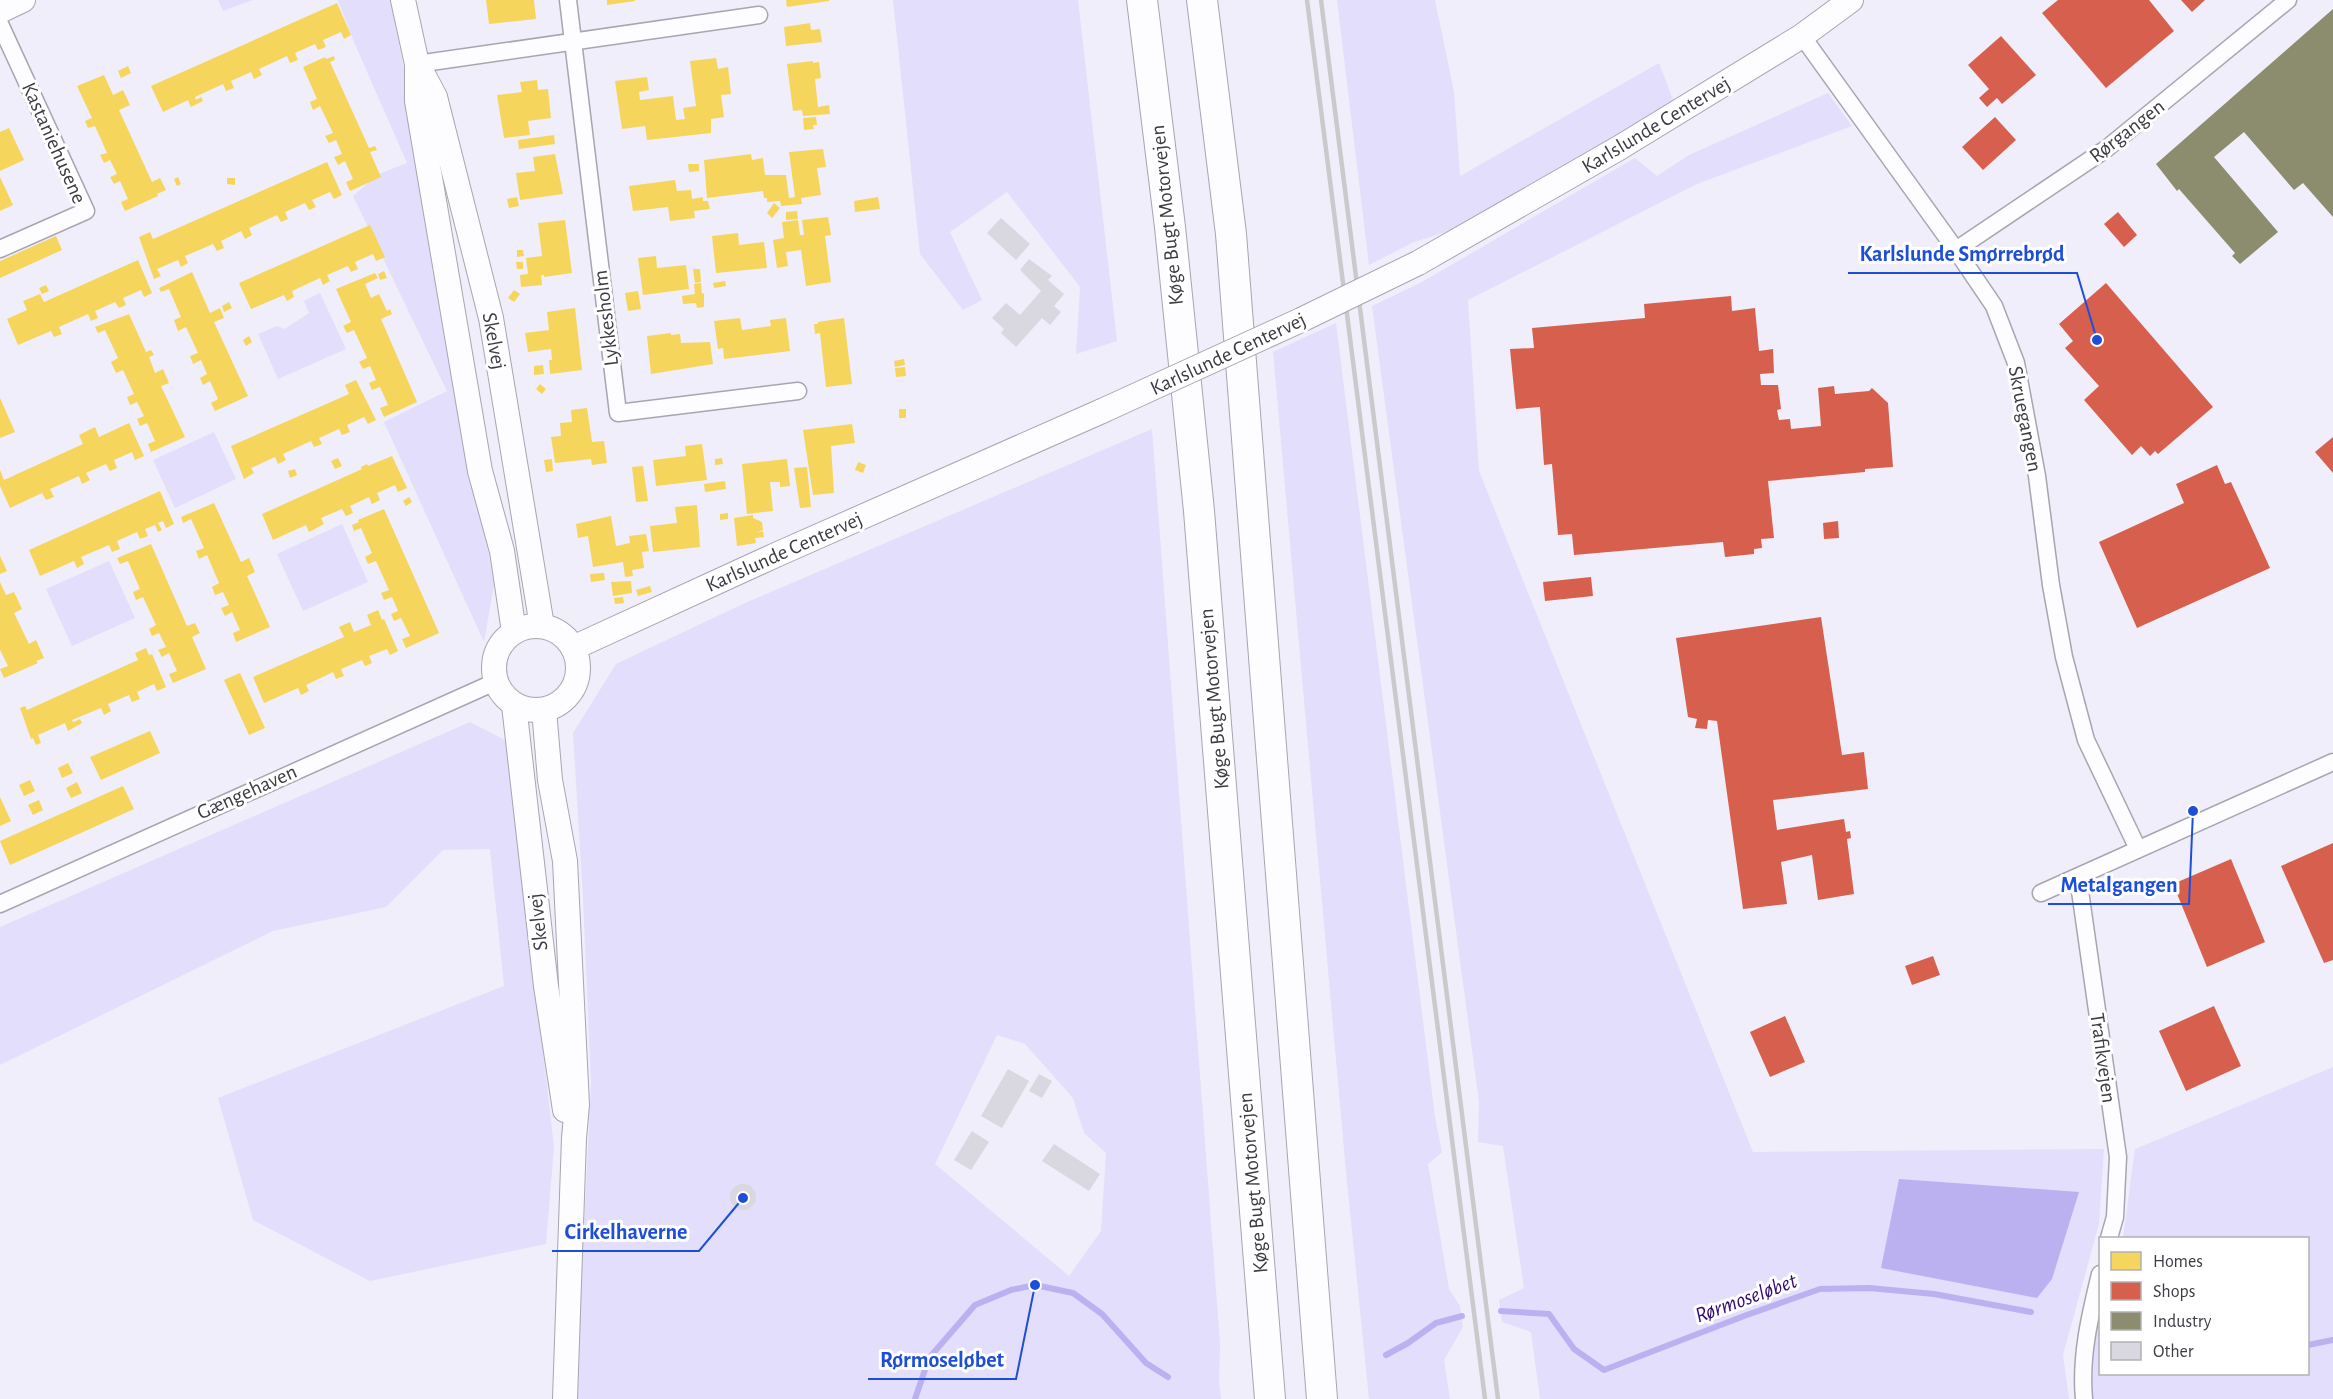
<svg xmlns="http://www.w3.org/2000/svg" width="2333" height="1399" font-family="'Alegreya Sans',sans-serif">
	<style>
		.green { fill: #e2defc; fill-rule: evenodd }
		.water { fill: #bcb1f0 }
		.homes { fill: #f6d55c }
		.shops { fill: #d6604d }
		.industry { fill: #8c8c6e }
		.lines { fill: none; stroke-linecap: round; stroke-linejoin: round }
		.stream { stroke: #bcb1f0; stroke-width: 6 }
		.building { fill: #d9d7e0 }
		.street-casing { stroke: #a7a5af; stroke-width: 19 }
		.secondary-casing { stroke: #a7a5af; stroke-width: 26 }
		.highway-casing { stroke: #a7a5af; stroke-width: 32 }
		.street { stroke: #fdfcfe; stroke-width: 16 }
		.secondary { stroke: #fdfcfe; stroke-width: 24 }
		.highway { stroke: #fdfcfe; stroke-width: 30 }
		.rail { stroke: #cac9cc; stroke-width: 4.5 }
		.secondary-bridge-casing { stroke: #a7a5af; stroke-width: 26; stroke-linecap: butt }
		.secondary-bridge { stroke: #fdfcfe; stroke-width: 24 }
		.labels { text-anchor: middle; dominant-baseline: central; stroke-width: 6; stroke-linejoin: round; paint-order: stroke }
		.street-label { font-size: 21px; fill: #3c3b43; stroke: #fff }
		.water-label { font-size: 22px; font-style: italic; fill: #320a6f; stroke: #fff }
		.leader { fill: none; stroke: #1d4ed8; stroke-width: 2 }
		.callout-dot { fill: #1d4ed8; stroke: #fff; stroke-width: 2 }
		.callout-label { font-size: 22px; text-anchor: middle; font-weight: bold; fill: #1d4ed8; stroke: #fff; stroke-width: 6; stroke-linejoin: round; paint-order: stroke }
	</style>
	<rect width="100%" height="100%" fill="#f0eefa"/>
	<g class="green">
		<polygon points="218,0 253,0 223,11"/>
		<polygon points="338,0 390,0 409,94 494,585 484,642 384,422 447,391 353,196 379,174 407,163 354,42"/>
		<polygon points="893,0 1078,0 1117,341 1076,354 1080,287 1007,192 950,232 982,300 963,310 920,254"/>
		<polygon points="1337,0 1435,0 1454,92 1460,176 1659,63 1674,102 1463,227 1414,242 1369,265"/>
		<polygon points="1828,93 1852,126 1697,184 1468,300 1479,471 1753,1152 2104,1149 2099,1224 2063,1355 2069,1399 1540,1399 1531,1332 1502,1322 1499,1300 1524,1288 1503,1146 1478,1142 1479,1102 1372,306 1422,282 1635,158 1657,176 1689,155"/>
		<polygon points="320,293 346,349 278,379 258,334 277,326 285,329 309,313 304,301"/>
		<polygon points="1336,323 1435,1117 1442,1152 1428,1164 1449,1289 1460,1306 1463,1327 1444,1360 1450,1399 1369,1399 1346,1172 1273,352"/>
		<path d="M1152,429L1220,1344L1219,1380L1221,1399H576L591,1082L583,898L573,733L616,664L745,603ZM997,1035L1025,1044L1073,1098L1084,1133L1106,1153L1101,1231L1069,1276L935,1164Z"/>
		<polygon points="214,432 236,479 175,508 153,460"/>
		<polygon points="342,524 368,582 303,611 277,554"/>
		<polygon points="109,561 135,618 72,646 46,589"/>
		<polygon points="470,722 507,741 554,1147 546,1244 370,1281 253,1220 218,1098 504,986 490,849 443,850 386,907 273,931 0,1065 0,927"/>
		<polygon points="2333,1067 2333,1399 2092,1399 2095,1324 2100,1309 2100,1374 2308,1374 2308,1238 2123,1238 2135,1149"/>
	</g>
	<polygon class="water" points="1899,1179 2079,1192 2052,1279 2037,1298 1881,1268"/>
	<g class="homes">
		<polygon points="486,0 534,0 536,19 489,24"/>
		<polygon points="607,0 635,0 635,1 607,5"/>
		<polygon points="786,0 829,0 829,1 787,7"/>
		<polygon points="337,3 351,35 344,39 341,32 323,40 326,47 318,50 315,44 295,53 298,60 290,63 287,56 259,69 262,75 254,79 251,72 231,81 234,88 226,91 223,84 195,97 196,100 201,97 203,101 191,107 188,100 163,112 151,86"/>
		<polygon points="810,23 811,30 820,29 822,42 786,46 784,27"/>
		<polygon points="334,56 335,60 330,62 369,148 375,146 377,150 370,152 381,177 350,191 346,182 353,179 345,161 338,165 334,157 342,154 336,140 329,143 325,136 333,133 320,106 313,110 310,102 317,99 303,67 325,57 326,59"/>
		<polygon points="716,58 718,69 728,67 731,94 721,95 724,117 711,119 711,133 647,140 645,126 622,129 615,81 647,77 649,90 639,92 640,100 673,96 676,120 685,119 683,108 696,106 690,61"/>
		<polygon points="813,61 813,63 819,62 821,78 815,79 818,107 829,105 830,114 803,116 802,110 793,111 787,64"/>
		<polygon points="128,66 131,73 121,78 118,71"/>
		<polygon points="104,75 113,95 123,90 130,105 119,110 152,182 160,178 166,190 157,194 158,196 125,211 121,202 128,199 120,181 114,184 110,177 117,174 110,160 104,163 100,155 107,153 95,126 88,128 85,121 92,118 77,86"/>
		<polygon points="537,80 538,90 548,89 551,118 528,121 530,135 504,138 497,95 522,92 520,82"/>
		<polygon points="816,117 817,125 813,125 814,129 804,130 803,118"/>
		<polygon points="9,128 24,160 0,171 0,132"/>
		<polygon points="554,135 555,144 519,149 518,140"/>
		<polygon points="823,149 826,167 817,168 821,195 801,198 802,204 781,206 780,201 767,202 767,198 764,198 763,191 707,198 704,160 751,154 752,160 763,158 765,175 786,175 789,198 795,197 789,152"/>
		<polygon points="555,154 563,194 520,200 516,173 535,171 533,157"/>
		<polygon points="327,162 342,195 334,199 330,192 312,200 316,207 309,210 305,203 285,212 288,219 281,222 277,215 249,228 252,235 245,239 241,231 221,241 224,248 217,251 213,244 185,256 188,263 181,267 178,260 157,269 161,276 154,279 139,237 150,232 153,239"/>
		<polygon points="688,164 699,164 699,171 689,172"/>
		<polygon points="0,177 13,205 0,211"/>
		<polygon points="178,177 181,184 177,186 174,179"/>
		<polygon points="227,178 235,178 235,185 227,184"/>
		<polygon points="675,180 677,191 691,190 692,199 703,197 703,201 708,201 710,209 694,211 695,218 670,221 668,207 633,211 629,186"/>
		<polygon points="517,197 519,206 509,208 507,199"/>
		<polygon points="878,197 880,209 855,212 854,201"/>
		<polygon points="774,203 780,208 772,218 767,213"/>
		<polygon points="797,211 798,219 786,220 786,212"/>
		<polygon points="828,217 831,235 825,236 831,282 806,286 801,250 786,252 788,266 777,268 773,240 784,238 782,222 798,220 800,235 804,235 802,220"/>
		<polygon points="565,220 572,273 544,277 544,275 541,275 542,285 521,287 520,275 528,274 526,258 542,256 538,223"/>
		<polygon points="370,225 385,257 376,261 373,254 355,262 358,269 351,272 348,266 327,275 330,281 323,285 320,278 292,291 294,297 287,301 284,295 251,309 239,283"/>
		<polygon points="738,233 739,245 764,242 767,268 716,273 712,236"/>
		<polygon points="56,236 62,250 0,278 0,261"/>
		<polygon points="517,250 523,250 524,256 517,257"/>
		<polygon points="656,256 657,268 686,265 689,289 643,295 638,258"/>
		<polygon points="138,260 152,293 144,297 141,290 123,298 126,305 119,308 115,302 95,311 98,318 91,321 88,314 59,327 62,334 54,337 51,331 18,345 7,319 27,310 23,301 40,294 44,302"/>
		<polygon points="516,262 523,262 523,269 517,269"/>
		<polygon points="693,269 700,269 701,282 695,283"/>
		<polygon points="384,271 387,278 380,280 378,274"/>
		<polygon points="192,272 210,313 220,308 224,318 214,322 248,396 215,411 211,403 218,399 210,381 203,385 200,378 207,374 201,360 193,364 190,356 198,353 186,327 178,331 174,320 181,317 169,289 161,292 159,288"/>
		<polygon points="375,273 378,278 365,284 371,298 379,294 387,311 390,309 392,314 381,319 417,402 384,417 380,408 388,405 380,387 372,390 369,383 376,380 370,366 363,369 359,362 367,358 354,330 347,333 343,326 351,322 336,289"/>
		<polygon points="725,281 726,286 714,288 713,283"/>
		<polygon points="701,283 702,294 704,293 704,307 697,308 696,303 683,304 682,296 695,294 694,284"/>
		<polygon points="46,285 49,291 42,294 39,288"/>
		<polygon points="514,290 520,294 514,302 508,298"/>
		<polygon points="638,291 641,309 628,311 625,293"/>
		<polygon points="229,302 232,308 224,312 222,306"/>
		<polygon points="575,308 582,370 550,374 549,360 552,360 551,349 528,352 525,333 549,330 547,312"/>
		<polygon points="129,314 146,352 151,350 154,355 149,357 155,373 163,369 169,383 161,386 185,437 151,452 148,444 155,441 147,423 140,426 137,419 144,416 137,402 130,405 127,397 134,394 123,370 116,373 111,362 118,358 105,330 98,333 95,327"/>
		<polygon points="740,318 742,330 771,326 770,320 786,318 790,351 724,359 723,348 718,349 714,321"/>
		<polygon points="844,318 852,384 826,387 820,333 815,334 814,324 818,324 818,322"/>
		<polygon points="671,333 671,335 680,334 681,343 710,342 713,364 651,374 647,336"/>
		<polygon points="249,336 252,342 246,346 243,340"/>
		<polygon points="904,359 905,365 895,367 894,361"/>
		<polygon points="543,365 544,374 534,375 534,366"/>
		<polygon points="905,367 906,376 896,377 895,368"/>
		<polygon points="356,380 376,420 368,424 364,417 347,425 350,432 342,435 339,429 319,438 322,444 314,447 311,441 283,454 286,460 278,464 275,457 251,468 254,473 244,479 231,446 349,394 345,385"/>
		<polygon points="540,384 546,389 542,394 536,389"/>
		<polygon points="0,398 15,432 0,438"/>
		<polygon points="587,408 592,442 604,441 607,463 592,465 591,459 555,463 551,437 561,436 560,423 572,422 571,410"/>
		<rect x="899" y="409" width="7" height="9"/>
		<polygon points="129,423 144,456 135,460 132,452 114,460 117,468 110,471 106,464 86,473 90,480 82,484 79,476 50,489 54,497 46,500 42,493 10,508 0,486 0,470 4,480 83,444 79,435 95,427 99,437"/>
		<polygon points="852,424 855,443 831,446 834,493 813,495 803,430"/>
		<polygon points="702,444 707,480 656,486 653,460 686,456 685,446"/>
		<polygon points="392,456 407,488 398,492 395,485 377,493 380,500 372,504 369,497 350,506 353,513 346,516 342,509 321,518 324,524 309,532 306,525 273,540 262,514 362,469 361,467 367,464 368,466"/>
		<polygon points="338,458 342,466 335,469 331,461"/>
		<polygon points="722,458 723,464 715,465 715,459"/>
		<polygon points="552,459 553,471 546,472 544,460"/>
		<polygon points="787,459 790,486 780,487 780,482 770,482 773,511 747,514 742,464"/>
		<polygon points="858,462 866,465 863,473 855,470"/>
		<polygon points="643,466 648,501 636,502 632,467"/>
		<polygon points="807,467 811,507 800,508 794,468"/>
		<polygon points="295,469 297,475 290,478 288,471"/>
		<polygon points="725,481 726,489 705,492 704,484"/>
		<polygon points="160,491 174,524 166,528 163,521 158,523 162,530 158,532 155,525 145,529 148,536 140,539 137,532 117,541 120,549 112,552 109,545 81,557 84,564 77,568 74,561 40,576 29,550"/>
		<polygon points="409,497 412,502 406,506 403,501"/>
		<polygon points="214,503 241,562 249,558 255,572 247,576 270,627 236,642 233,633 240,630 232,612 225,616 221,608 229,605 223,592 215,595 212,587 219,583 207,555 199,559 196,551 204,548 191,519 183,523 181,517"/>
		<polygon points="697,505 700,547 653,552 650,526 677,523 675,507"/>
		<polygon points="384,509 439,633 406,648 402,639 410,636 401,618 394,621 391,614 398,611 392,597 384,600 381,593 389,590 376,561 368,564 365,557 372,553 361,528 354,531 352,525 359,522 358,520"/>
		<polygon points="728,513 728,519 720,520 720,514"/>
		<polygon points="753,515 753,518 762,522 763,530 755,533 763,531 764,537 755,538 756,543 737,546 734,518"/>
		<polygon points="611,516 616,546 630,543 629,536 646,534 649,551 642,552 644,568 632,570 633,576 625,577 623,562 593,567 588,536 578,538 576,524"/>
		<polygon points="151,544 187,626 195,623 200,633 192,637 206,669 173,683 169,674 177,671 169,653 162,657 158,650 166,647 159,633 152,636 149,629 156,625 143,597 136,600 133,592 140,589 128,561 120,564 117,558"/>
		<polygon points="0,556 7,571 0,574"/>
		<polygon points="604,573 605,580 591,582 590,574"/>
		<polygon points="631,581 632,593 613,596 611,582"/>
		<polygon points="0,582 6,595 14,592 22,609 14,613 29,644 36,640 44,658 36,661 38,663 4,678 0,669 8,666 0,650"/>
		<polygon points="650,586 652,592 638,596 636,590"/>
		<polygon points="623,597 624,603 615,604 614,598"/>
		<polygon points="378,610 382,620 384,619 398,651 390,655 387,649 369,656 372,663 365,666 362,660 341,669 344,676 336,679 333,672 306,685 309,691 301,695 298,688 264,703 253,677 344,637 339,627 350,622 354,632 371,625 367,615"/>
		<polygon points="146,648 149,655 152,654 166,687 157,691 154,684 137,692 140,699 132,702 129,695 108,704 111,711 104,715 101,708 72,720 73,722 80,719 82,723 68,731 65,723 38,735 41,743 36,745 33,738 31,739 20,708 25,706 27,710 138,660 135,653"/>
		<polygon points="240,673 265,728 249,735 224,680"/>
		<polygon points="150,731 160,753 101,780 90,757"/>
		<polygon points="68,763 73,773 62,778 58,768"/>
		<polygon points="30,780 35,791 24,796 19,785"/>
		<polygon points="77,782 82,793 71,798 66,788"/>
		<polygon points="123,786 134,809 10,865 0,841"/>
		<polygon points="0,797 11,821 0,826"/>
		<polygon points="39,800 43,810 33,815 28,805"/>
	</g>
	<g class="shops">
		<polygon points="2058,0 2149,0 2174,31 2106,88 2042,13"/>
		<polygon points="2181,0 2205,0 2192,12"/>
		<polygon points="2001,36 2036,75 2002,104 1997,98 1987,107 1979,98 1989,89 1968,65"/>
		<polygon points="1995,117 2016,140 1983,170 1962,147"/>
		<polygon points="2118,212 2137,235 2124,247 2104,224"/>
		<polygon points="2106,283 2213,407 2158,454 2155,451 2150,456 2141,446 2132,455 2084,400 2099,386 2065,348 2073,341 2059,324"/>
		<polygon points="1731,296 1732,311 1755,308 1759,351 1773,349 1774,373 1760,374 1761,385 1778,385 1781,409 1777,410 1779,420 1790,419 1791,429 1821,426 1818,388 1834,386 1835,394 1869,391 1872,388 1888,403 1893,467 1865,469 1865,472 1768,481 1774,538 1761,539 1762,548 1754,549 1754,554 1725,557 1723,542 1574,555 1572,534 1558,535 1552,464 1544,465 1540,407 1516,409 1510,349 1534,348 1532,328 1645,318 1644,304"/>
		<polygon points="2333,437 2333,473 2315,452"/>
		<polygon points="2217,465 2225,484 2231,482 2270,568 2137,628 2099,542 2184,503 2176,484"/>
		<polygon points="1838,521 1839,538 1824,539 1823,523"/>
		<polygon points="1591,577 1593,596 1545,601 1543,582"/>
		<polygon points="1821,617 1842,755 1864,752 1868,789 1773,800 1777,830 1844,819 1846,832 1850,831 1851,838 1847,839 1854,894 1818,900 1812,855 1781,862 1787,904 1743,909 1717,721 1708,720 1707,729 1695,728 1697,719 1688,717 1676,638"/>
		<polygon points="2333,843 2333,960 2324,963 2281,866"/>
		<polygon points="2231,859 2265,942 2207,967 2173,884"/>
		<polygon points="1933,956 1940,975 1912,985 1905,966"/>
		<polygon points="2214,1006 2241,1066 2186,1091 2159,1031"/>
		<polygon points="1785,1016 1805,1062 1770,1077 1750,1032"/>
	</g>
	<polygon class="industry" points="2333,9 2333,217 2303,183 2294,190 2244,132 2214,157 2278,232 2240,264 2232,256 2235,253 2179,189 2177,191 2156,164"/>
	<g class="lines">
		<g class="stream">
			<polyline points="1501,1311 1549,1314 1574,1349 1604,1370 1744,1316 1820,1289 1869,1288 1934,1294 2031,1312"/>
			<polyline points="2308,1345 2333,1340"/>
			<polyline points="1386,1355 1408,1343 1436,1323 1462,1316"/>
			<polyline points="915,1399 929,1358 975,1305 1011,1290 1035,1285 1073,1293 1102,1314 1146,1363 1168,1377"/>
		</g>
	</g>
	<g class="building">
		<polygon points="1001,218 1030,244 1016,260 987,233"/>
		<polygon points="1029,259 1052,276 1048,280 1064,294 1054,306 1061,312 1050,325 1042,318 1016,347 1001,333 1004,329 992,318 1006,303 1020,315 1041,291 1020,270"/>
		<polygon points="1008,1069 1029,1081 1002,1128 981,1116"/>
		<polygon points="1039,1074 1052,1081 1042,1098 1029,1091"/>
		<polygon points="972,1131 989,1142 971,1170 954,1160"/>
		<polygon points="1054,1144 1100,1174 1089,1191 1042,1161"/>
		<circle cx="743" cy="1197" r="13"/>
	</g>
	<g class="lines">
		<defs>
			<g id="street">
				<polyline points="568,0 618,413 798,391"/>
				<polyline points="0,24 86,211 0,249"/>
				<polyline points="1802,36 1956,250 1994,306 2016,363 2037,476 2051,585 2064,657 2086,740 2138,849"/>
				<polyline points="417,64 759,15"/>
				<polyline points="1956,250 2106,149 2288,0"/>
				<polyline points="2078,877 2118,1157 2115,1217 2109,1238"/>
				<polyline points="2041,893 2333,762"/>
				<polyline points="0,904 495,682"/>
				<path d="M2084,1399C2080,1357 2090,1315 2100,1274"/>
			</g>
			<g id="secondary">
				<polyline points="403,0 417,64 417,101 480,471 502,551 514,632"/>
				<polyline points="0,11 23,0"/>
				<polyline points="418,65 435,97 491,318 542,626"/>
				<polyline points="1418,263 1619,148 1802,36 1851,0"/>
				<circle cx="536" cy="668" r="42"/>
				<polyline points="573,648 778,554 1102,411"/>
				<polyline points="514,705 546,986 565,1110"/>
				<polyline points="544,710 550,780 565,861 577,1105 574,1138 565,1399"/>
			</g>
			<g id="highway">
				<polyline points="1142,0 1170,227 1199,511 1270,1399"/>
				<polyline points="1202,0 1231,234 1322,1399"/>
			</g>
		</defs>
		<use href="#street" class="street-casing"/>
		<use href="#secondary" class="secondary-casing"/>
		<use href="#highway" class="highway-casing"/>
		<use href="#street" class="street"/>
		<use href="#secondary" class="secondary"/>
		<use href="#highway" class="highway"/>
		<g class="rail">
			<polyline points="1307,0 1485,1399"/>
			<polyline points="1321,0 1498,1399"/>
		</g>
		<defs>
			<polyline id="secondary-bridge" points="1102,411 1301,320 1418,263"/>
		</defs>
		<use href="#secondary-bridge" class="secondary-bridge-casing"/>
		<use href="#secondary-bridge" class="secondary-bridge"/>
	</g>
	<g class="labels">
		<g class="street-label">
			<text transform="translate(1656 125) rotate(-31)">Karlslunde Centervej</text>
			<text transform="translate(2127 131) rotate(-38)">Rørgangen</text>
			<text transform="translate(54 143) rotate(66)">Kastaniehusene</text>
			<text transform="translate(1167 215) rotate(-96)">Køge Bugt Motorvejen</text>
			<text transform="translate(606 318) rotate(-97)">Lykkesholm</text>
			<text transform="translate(494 341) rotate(80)">Skelvej</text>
			<text transform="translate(1228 354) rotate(-25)">Karlslunde Centervej</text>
			<text transform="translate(2025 419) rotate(79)">Skruegangen</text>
			<text transform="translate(784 552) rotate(-24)">Karlslunde Centervej</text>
			<text transform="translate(1214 699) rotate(-95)">Køge Bugt Motorvejen</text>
			<text transform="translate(247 792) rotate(-24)">Gængehaven</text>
			<text transform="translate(538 922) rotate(-96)">Skelvej</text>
			<text transform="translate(2103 1058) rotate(82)">Trafikvejen</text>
			<text transform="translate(1253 1183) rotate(-95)">Køge Bugt Motorvejen</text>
		</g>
		<g class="water-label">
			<text transform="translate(1746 1298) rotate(-20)">Rørmoseløbet</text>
		</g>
	</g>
	<path class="leader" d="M2097 340L2077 273H1848M2193 811L2189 904H2048M743 1198L699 1251H552M1035 1285L1016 1379H868"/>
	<g class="callout-dot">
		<circle cx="2097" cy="340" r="6"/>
		<circle cx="2193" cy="811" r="6"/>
		<circle cx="743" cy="1198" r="6"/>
		<circle cx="1035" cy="1285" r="6"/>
	</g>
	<g class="callout-label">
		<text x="1962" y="261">Karlslunde Smørrebrød</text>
		<text x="2119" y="892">Metalgangen</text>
		<text x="626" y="1239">Cirkelhaverne</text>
		<text x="942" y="1367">Rørmoseløbet</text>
	</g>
	<rect x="2099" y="1237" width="210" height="138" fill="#ffffff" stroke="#b1b1b4" stroke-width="1.5"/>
	<rect x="2111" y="1252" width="30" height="18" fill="#f6d55c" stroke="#b1b1b4" stroke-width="1.5"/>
	<text x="2153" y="1267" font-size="18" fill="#3c3b43">Homes</text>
	<rect x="2111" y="1282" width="30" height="18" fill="#d6604d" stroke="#b1b1b4" stroke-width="1.5"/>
	<text x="2153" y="1297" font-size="18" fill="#3c3b43">Shops</text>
	<rect x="2111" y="1312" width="30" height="18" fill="#8c8c6e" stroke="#b1b1b4" stroke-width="1.5"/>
	<text x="2153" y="1327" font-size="18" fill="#3c3b43">Industry</text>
	<rect x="2111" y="1342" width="30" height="18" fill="#d9d7e0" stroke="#b1b1b4" stroke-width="1.5"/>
	<text x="2153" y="1357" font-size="18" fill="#3c3b43">Other</text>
</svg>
